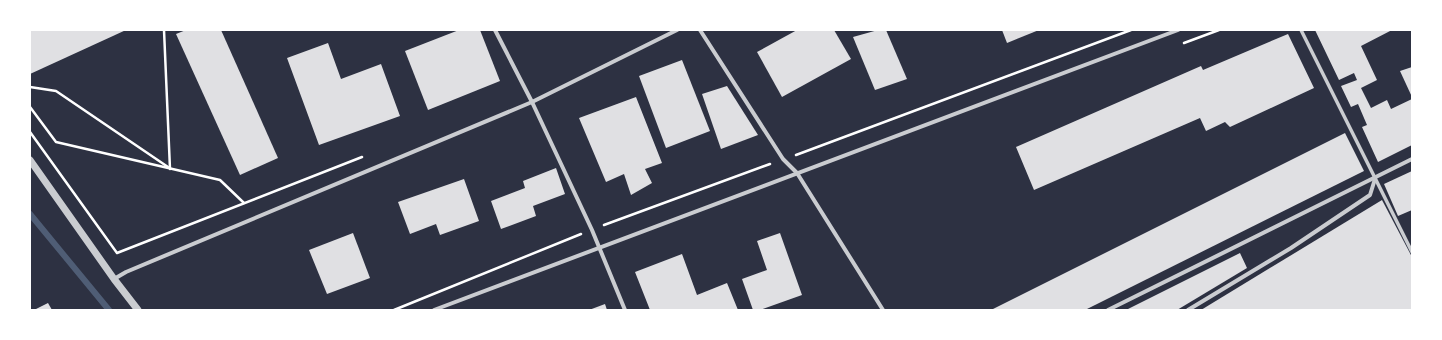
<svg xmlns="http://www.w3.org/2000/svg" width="1442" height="340" font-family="'DM Sans',sans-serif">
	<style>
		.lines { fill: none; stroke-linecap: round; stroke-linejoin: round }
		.stream { stroke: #4f5d75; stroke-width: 6 }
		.building { fill: #e0e0e3 }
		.path { stroke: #fff; stroke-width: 2.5 }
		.pedestrian { stroke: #caccd0; stroke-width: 3.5 }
		.minor { stroke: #caccd0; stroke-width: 4 }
		.tertiary { stroke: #caccd0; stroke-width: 7 }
	</style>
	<rect width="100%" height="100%" fill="#2d3142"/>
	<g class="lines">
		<polyline class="stream" points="30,214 109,310"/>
	</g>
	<g class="building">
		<polygon points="30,30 126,30 30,74"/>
		<polygon points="186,30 221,30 278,158 240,175 176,34"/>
		<polygon points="459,30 480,30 500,81 428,110 405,51"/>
		<polygon points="797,30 834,30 851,59 782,97 757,52"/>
		<polygon points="878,30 886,30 907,79 875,90 853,37"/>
		<polygon points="1002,30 1039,30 1007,43"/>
		<polygon points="1315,30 1392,30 1361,46 1377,80 1361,88 1371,108 1387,100 1391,109 1412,99 1412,145 1378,162 1362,127 1367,125 1358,104 1351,107 1341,86 1357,80 1354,73 1339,80"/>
		<polygon points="1288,34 1314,88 1230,127 1225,122 1206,131 1200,118 1034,190 1016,147 1201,66 1203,70"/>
		<polygon points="328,43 341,79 381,64 400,116 319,145 287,58"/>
		<polygon points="682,60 710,131 666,148 639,76"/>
		<polygon points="1412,67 1412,97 1400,71"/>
		<polygon points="727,86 758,135 721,149 702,94"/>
		<polygon points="636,97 662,163 645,169 652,183 631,195 624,174 606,182 579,118"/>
		<polygon points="1345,133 1364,171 1085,310 991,310"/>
		<polygon points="556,168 565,194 533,206 536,216 501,229 491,201 525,188 523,181"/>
		<polygon points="1412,171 1412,210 1398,216 1384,184"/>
		<polygon points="464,179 479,221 440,235 436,224 410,234 398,202"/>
		<polygon points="1382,200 1412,257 1412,310 1201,310"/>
		<polygon points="353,233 370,278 327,294 309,250"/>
		<polygon points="780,233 802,295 760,310 753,310 742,279 767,270 757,241"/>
		<polygon points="1240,253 1247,268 1177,310 1126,310"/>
		<polygon points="682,254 697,295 727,283 738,310 650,310 635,272"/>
		<polygon points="48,303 52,310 34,310"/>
		<polygon points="605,304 607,310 589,310"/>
	</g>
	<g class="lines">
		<g class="path">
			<polyline points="164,30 170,169"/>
			<polyline points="1184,43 1219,30"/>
			<polyline points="30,87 56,91 168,167"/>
			<polyline points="30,107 56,142 220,180 244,203"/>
			<polyline points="30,132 117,253 362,157"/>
			<polyline points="796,155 1131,30"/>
			<polyline points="604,225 770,164"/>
			<polyline points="394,310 581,234"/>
		</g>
		<polyline class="pedestrian" points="1301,30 1412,252"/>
		<g class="minor">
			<polyline points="495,30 532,102 592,230 625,310"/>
			<polyline points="700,30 783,159 797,173 883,310"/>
			<polyline points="114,279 126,272 532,102 677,30"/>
			<polyline points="434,310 1178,30"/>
			<polyline points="1108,310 1412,159"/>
			<polyline points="1188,310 1291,248 1370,195 1375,179"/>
		</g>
		<polyline class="tertiary" points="30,160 114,279 138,310"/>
	</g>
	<rect width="1442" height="340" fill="none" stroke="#ffffff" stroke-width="62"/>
</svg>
